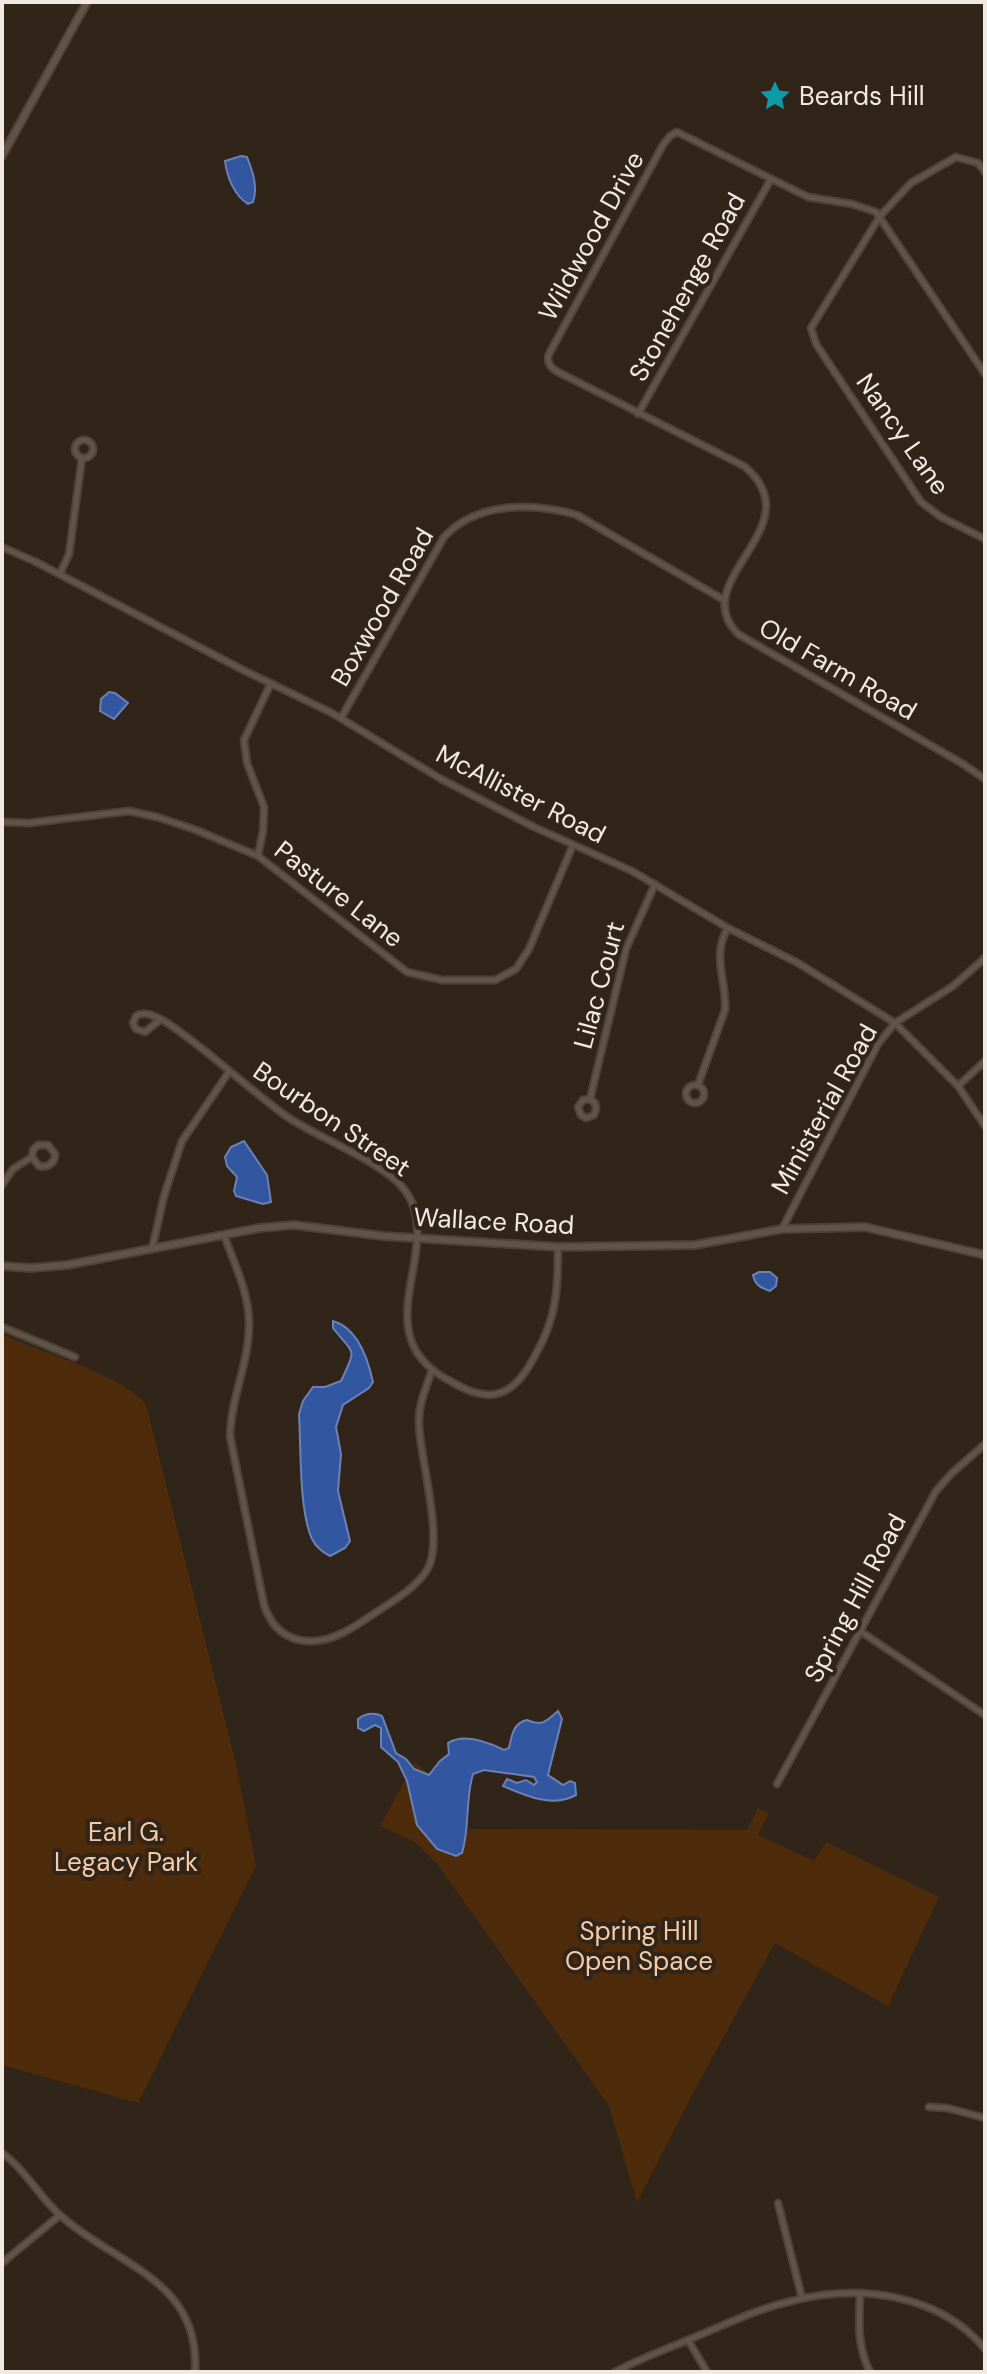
<svg xmlns="http://www.w3.org/2000/svg" width="987" height="2374" font-family="'DM Sans',sans-serif">
	<style>
		.green { fill: #4e2c0b }
		.water { fill: #3256a0; stroke: #6c82b4; stroke-width: 2 }
		.lines { fill: none; stroke-linecap: round; stroke-linejoin: round }
		.minor-casing { stroke: #4d4239; stroke-width: 9 }
		.tertiary-casing { stroke: #4d4239; stroke-width: 10 }
		.minor { stroke: #625347; stroke-width: 5 }
		.tertiary { stroke: #625347; stroke-width: 6 }
		.labels { text-anchor: middle; dominant-baseline: central; stroke-width: 8; stroke-linejoin: round; paint-order: stroke }
		.poi-label { font-size: 26px; fill: #f2e9e2; stroke: #312419; text-anchor: start }
		.street-label { font-size: 26px; fill: #f2e9e2; stroke: #312419 }
		.park-label { font-size: 26px; fill: #f3caaa; stroke: #312419 }
	</style>
	<rect width="100%" height="100%" fill="#312419"/>
	<g class="green">
		<path d="M2,1334C37,1351 127,1376 146,1405L236,1764L256,1866L138,2103L2,2065Z"/>
		<polygon points="415,1762 448,1792 455,1829 747,1830 758,1808 769,1813 758,1835 814,1861 826,1842 939,1897 888,2006 775,1943 699,2082 637,2202 609,2106 438,1865 415,1842 380,1826"/>
	</g>
	<g class="water">
		<path d="M241,156L247,157C253,172 258,187 253,202L248,204C234,195 227,177 225,161Z"/>
		<polygon points="109,692 115,693 128,703 114,719 100,711 101,699"/>
		<polygon points="244,1141 267,1175 271,1202 263,1204 236,1196 234,1191 237,1177 227,1166 225,1157 231,1147"/>
		<path d="M759,1272H770L777,1278L776,1286L770,1291C761,1288 755,1285 753,1275Z"/>
		<path d="M333,1321C358,1328 368,1359 373,1382L369,1388L343,1405L336,1427L341,1454L338,1491L350,1541L345,1548L330,1556C322,1552 316,1547 312,1539C299,1511 301,1447 299,1414L303,1401L313,1387H325L341,1381C357,1347 355,1356 333,1328Z"/>
		<path d="M558,1711L562,1719L548,1775L563,1785L570,1781L575,1783L576,1795C552,1808 526,1796 503,1786L507,1779L517,1783L526,1780L534,1785L537,1782L534,1777L484,1770L473,1774C465,1800 470,1828 462,1853L456,1856L437,1849L417,1825L407,1781L398,1762L381,1747V1728L375,1725L364,1731L358,1728V1719C366,1713 373,1712 382,1716L396,1753L406,1759L414,1769L429,1775L440,1761L449,1754L448,1743C464,1733 488,1742 504,1750L509,1748C512,1735 513,1723 527,1720C542,1727 547,1721 558,1711Z"/>
	</g>
	<g class="lines">
		<defs>
			<g id="minor">
				<polyline points="985,172 978,163 956,157 911,183 880,216 811,328 816,344 921,502 941,517 985,539"/>
				<path d="M985,374L876,212L852,204L808,197L677,132L670,136L663,145L549,354C546,363 551,368 558,372L744,466C816,526 684,580 738,634L963,764L985,779"/>
				<polyline points="638,414 771,179"/>
				<circle cx="84" cy="449" r="9"/>
				<polyline points="2,547 36,562 245,671 332,713 441,779 534,827 632,871 728,928 798,963 895,1023 958,1086 985,1126"/>
				<polyline points="60,574 69,554 82,458"/>
				<path d="M341,718L444,537C476,502 533,502 577,515L724,600"/>
				<polyline points="2,822 29,823 129,811 157,817 196,830 258,856 407,972 442,980 495,980 516,969 529,949 573,845"/>
				<polyline points="258,855 263,831 264,807 247,763 244,740 271,683"/>
				<path d="M161,1019L145,1032L136,1029L133,1023L136,1016C145,1010 157,1017 166,1022C208,1050 245,1086 286,1116C316,1137 383,1162 404,1189C449,1246 359,1334 450,1381C464,1389 479,1397 496,1394C516,1390 528,1369 537,1352C557,1316 558,1287 558,1247"/>
				<circle cx="695" cy="1094" r="9"/>
				<path d="M698,1085L725,1010C727,981 711,955 728,928"/>
				<polyline points="958,1086 985,1061"/>
				<polyline points="590,1099 595,1103 596,1109 594,1115 586,1118 581,1115 578,1107 583,1100 590,1099 626,949 655,884"/>
				<path d="M2,1185L13,1169L32,1157L33,1150L38,1145H48L55,1154C55,1163 48,1168 39,1166L32,1157"/>
				<polyline points="782,1229 878,1044 895,1023 953,986 985,958"/>
				<path d="M224,1235C234,1263 250,1295 249,1325C249,1363 231,1397 230,1436L264,1605C271,1626 285,1640 308,1641C332,1643 356,1626 375,1613C393,1601 416,1588 427,1570C445,1541 420,1460 419,1424C418,1405 426,1388 432,1370"/>
				<polyline points="152,1249 164,1196 182,1141 229,1072"/>
				<polyline points="2,1327 75,1357"/>
				<polyline points="860,1631 985,1715"/>
				<polyline points="777,1784 936,1491 952,1473 985,1444"/>
				<polyline points="929,2107 947,2108 985,2118"/>
				<path d="M2,2153C26,2170 39,2197 61,2216C116,2265 201,2280 195,2372"/>
				<polyline points="778,2203 802,2298"/>
				<polyline points="2,2263 60,2215"/>
				<path d="M860,2295C859,2324 857,2346 870,2372"/>
				<polyline points="688,2340 707,2372"/>
				<path d="M615,2372C639,2359 664,2350 688,2340C722,2326 756,2309 792,2301C858,2284 939,2293 985,2349"/>
			</g>
			<g id="tertiary">
				<polyline points="2,156 87,2"/>
				<polyline points="2,1266 31,1268 67,1265 259,1228 294,1225 383,1236 558,1247 695,1245 782,1229 865,1227 985,1255"/>
			</g>
		</defs>
		<use href="#minor" class="minor-casing"/>
		<use href="#tertiary" class="tertiary-casing"/>
		<use href="#minor" class="minor"/>
		<use href="#tertiary" class="tertiary"/>
	</g>
	<defs>
		<symbol id="sight-bare" viewBox="-9 -9 18 18"><path d="M0-6L1.8-2.2L6-1.7L2.9 1.2L3.7 5.4L0 3.3L-3.7 5.4L-2.9 1.2L-6-1.7L-1.8-2.2Z" fill="#0f9aa8" stroke="#312419" stroke-width="2.5" paint-order="stroke"/></symbol>
	</defs>
	<g fill-rule="evenodd">
		<use href="#sight-bare" x="753" y="74" width="44" height="44"/>
	</g>
	<g class="labels">
		<g class="poi-label">
			<text x="799" y="96">Beards Hill</text>
		</g>
		<g class="street-label">
			<text transform="translate(591 236) rotate(-61)">Wildwood Drive</text>
			<text transform="translate(687 287) rotate(-61)">Stonehenge Road</text>
			<text transform="translate(903 434) rotate(55)">Nancy Lane</text>
			<text transform="translate(382 607) rotate(-60)">Boxwood Road</text>
			<text transform="translate(838 669) rotate(30)">Old Farm Road</text>
			<text transform="translate(521 794) rotate(27)">McAllister Road</text>
			<text transform="translate(339 894) rotate(38)">Pasture Lane</text>
			<text transform="translate(599 985) rotate(-75)">Lilac Court</text>
			<text transform="translate(824 1109) rotate(-61)">Ministerial Road</text>
			<text transform="translate(332 1119) rotate(34)">Bourbon Street</text>
			<text transform="translate(494 1221) rotate(3)">Wallace Road</text>
			<text transform="translate(855 1598) rotate(-62)">Spring Hill Road</text>
		</g>
		<g class="park-label">
			<text x="126" y="1832">Earl G.<tspan x="126" dy="30">Legacy Park</tspan></text>
			<text x="639" y="1931">Spring Hill<tspan x="639" dy="30">Open Space</tspan></text>
		</g>
	</g>
	<rect width="987" height="2374" fill="none" stroke="#f2e9e2" stroke-width="8"/>
</svg>
